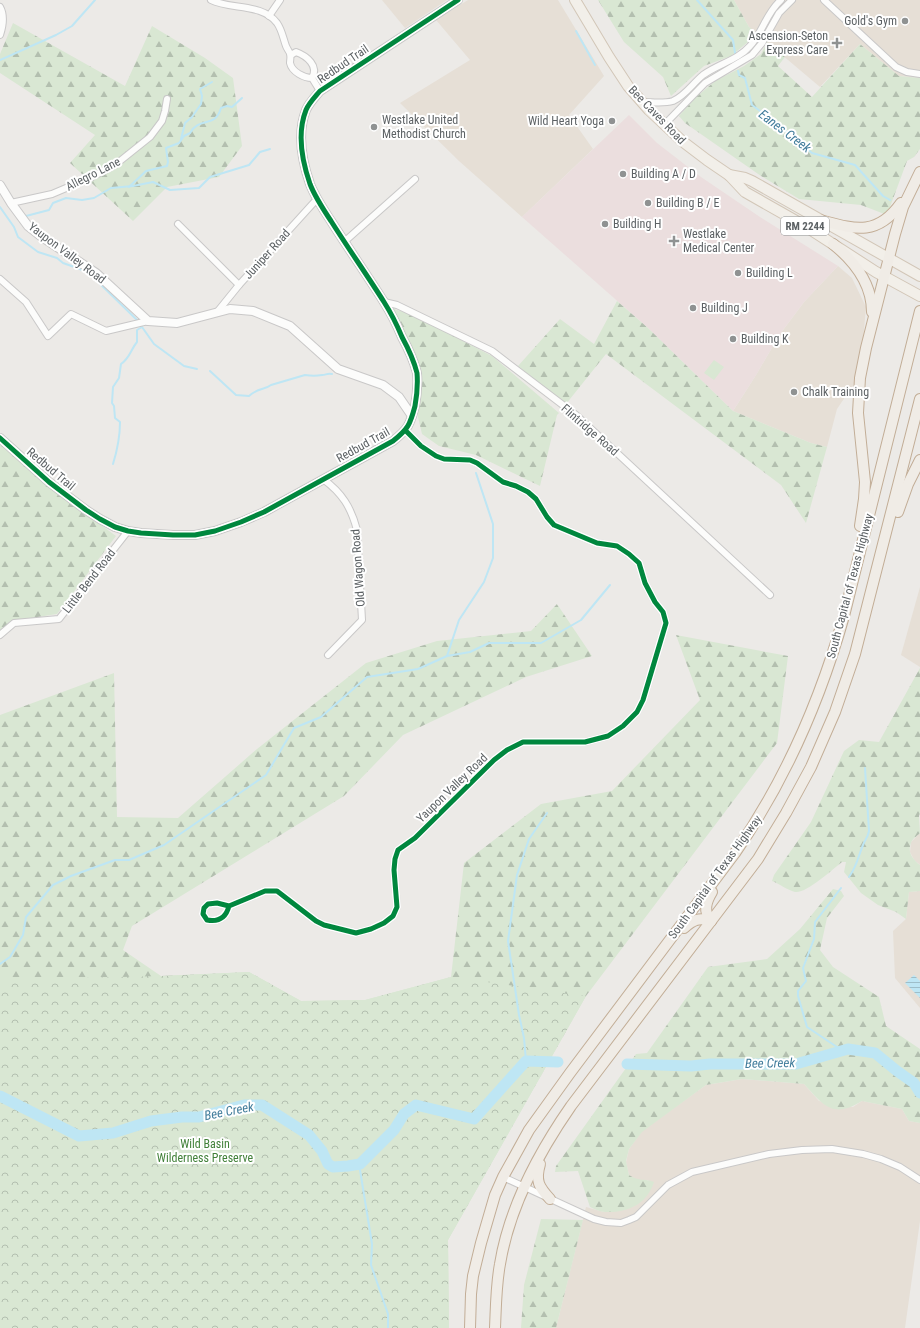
<svg xmlns="http://www.w3.org/2000/svg" width="920" height="1328" font-family="'Roboto Condensed',sans-serif">
	<style>
		.commercial { fill: #e6dfd6 }
		.medical { fill: #ebdede }
		.forest { fill: url(#forest-firs) }
		.park { fill: url(#park-crowns) }
		.pitch { fill: #d9e7d3 }
		.water { fill: url(#water-rules) }
		.lines { fill: none; stroke-linecap: round; stroke-linejoin: round }
		.stream { stroke: #bee6f4; stroke-width: 2 }
		.river { stroke: #bee6f4; stroke-width: 11 }
		.minor-casing { stroke: #c9c8c8; stroke-width: 8 }
		.tertiary-casing { stroke: #c9c8c8; stroke-width: 10 }
		.primary-casing { stroke: #d2c6b7; stroke-width: 12 }
		.trunk-casing { stroke: #c2ad96; stroke-width: 12 }
		.minor { stroke: #fcfcfb; stroke-width: 6 }
		.tertiary { stroke: #fcfcfb; stroke-width: 8 }
		.primary { stroke: #f2efe9; stroke-width: 10 }
		.trunk { stroke: #f0ece6; stroke-width: 10 }
		.cycleway-casing { stroke: #fff; stroke-width: 8 }
		.cycleway { stroke: #00873e; stroke-width: 5 }
		.poi-dot { fill: #8f9292; stroke: #fff; stroke-width: 1.5 }
		.labels { text-anchor: middle; dominant-baseline: central; stroke-width: 4; stroke-linejoin: round; paint-order: stroke }
		.shield { fill: #fff; stroke: #8e9193; stroke-width: 1 }
		.shield-label { font-size: 11px; font-weight: bold; fill: #5d6265 }
		.poi-label { font-size: 12px; fill: #5d6265; stroke: #fff; text-anchor: start }
		.street-label { font-size: 12px; fill: #5d6265; stroke: #fff }
		.park-label { font-size: 12px; fill: #418039; stroke: #fff }
		.water-label { font-size: 13px; font-style: italic; fill: #417c9b; stroke: #fff }
	</style>
	<defs>
		<pattern id="forest-firs" width="22" height="20" patternUnits="userSpaceOnUse"><rect width="22" height="20" fill="#d9e7d3"/><path d="M5 1l3.5 6h-7zM16 11l3.5 6h-7z" fill="#b3bfaf"/></pattern>
		<pattern id="park-crowns" width="20" height="18" patternUnits="userSpaceOnUse"><rect width="20" height="18" fill="#d9e7d3"/><path d="M2 6a3 3 0 1 1 6 0M12 15a3 3 0 1 1 6 0" fill="none" stroke="#b3bfaf"/></pattern>
		<pattern id="water-rules" width="6" height="5" patternUnits="userSpaceOnUse"><rect width="6" height="5" fill="#bee6f4"/><path d="M0 2.5h6" fill="none" stroke="#9ebec9"/></pattern>
	</defs>
	<rect width="100%" height="100%" fill="#eceae7"/>
	<g class="commercial">
		<polygon points="382,0 447,0 405,28"/>
		<polygon points="468,0 558,0 604,76 569,115 593,149 522,217 459,161 400,103 470,60 436,20"/>
		<polygon points="734,0 920,0 920,78 899,76 860,44 820,87 749,27"/>
		<polygon points="838,266 852,278 866,307 863,341 857,365 854,384 837,409 827,447 811,443 733,411 756,375 780,334 804,302"/>
		<polygon points="920,587 920,667 901,655"/>
		<polygon points="920,833 920,865 914,860 910,852 911,842"/>
		<polygon points="920,891 920,1008 895,978 893,931 906,919 909,892"/>
		<polygon points="742,1079 804,1084 819,1101 853,1107 862,1101 902,1109 909,1121 920,1123 920,1221 905,1328 556,1328 586,1207 604,1212 649,1180 636,1180 629,1175 626,1162 629,1149 642,1131 706,1085"/>
	</g>
	<polygon class="medical" points="629,115 657,143 701,177 760,217 838,266 804,302 780,334 756,375 733,411 648,328 522,217"/>
	<g class="forest">
		<polygon points="598,0 734,0 749,27 755,31 748,42 731,56 704,66 671,96 663,77 624,42"/>
		<polygon points="13,23 125,86 152,26 205,58 233,78 242,146 219,177 167,187 133,221 70,163 95,135 0,73 0,54"/>
		<polygon points="767,42 785,57 778,66 812,97 860,44 899,76 920,78 920,149 914,157 907,161 887,215 861,205 799,199 761,176 685,123 679,116 694,99 715,81 744,66 761,54"/>
		<polygon points="617,301 648,328 733,411 811,443 827,447 806,523 781,485 606,354 566,404 518,366 560,319 594,344"/>
		<polygon points="394,309 413,315 492,356 559,413 557,415 540,486 476,455 439,446 422,434 417,413 420,381 394,313"/>
		<polygon points="0,443 57,493 116,536 57,614 12,621 0,631"/>
		<polygon points="557,604 592,656 526,677 403,735 344,796 132,926 123,950 161,976 249,972 301,1001 365,1000 451,977 464,863 541,804 612,791 700,700 676,635 788,656 777,743 586,996 448,1240 449,1328 0,1328 0,715 114,673 117,817 178,818 257,749 366,663 437,641 531,631"/>
		<path d="M920,668V813L919,816L920,833C917,836 912,839 911,843C907,852 913,860 920,865V891L909,892L906,919L896,912L878,905L861,893L844,872L846,862H842C833,869 806,894 795,892C787,890 780,884 772,881L774,875L811,822L844,751L859,740L879,742Z"/>
		<path d="M833,889L841,891L844,896L827,918L820,950L833,967L879,997L886,1026L920,1049V1123L909,1121L902,1109L862,1101C833,1119 824,1106 804,1084L742,1079L706,1085L642,1132L629,1149L626,1161L629,1175C640,1182 644,1178 654,1182C647,1204 628,1213 605,1212C600,1212 595,1209 590,1207L578,1171L555,1172L556,1166L636,1054L647,1053L708,967L767,959L800,929Z"/>
		<polygon points="541,1219 583,1220 556,1328 521,1328 524,1285"/>
	</g>
	<polygon class="park" points="249,972 301,1001 365,1000 451,977 586,996 448,1240 449,1328 0,1328 0,980 161,976"/>
	<polygon class="pitch" points="714,360 724,367 714,380 704,373"/>
	<polygon class="water" points="914,975 920,981 920,998 905,983"/>
	<g class="lines">
		<g class="stream">
			<polyline points="697,0 733,40 735,53"/>
			<polyline points="576,31 595,65"/>
			<polyline points="0,60 56,35 72,26 95,0"/>
			<polyline points="738,71 739,75 745,78 752,105 775,122 812,153 855,165 883,196 890,200"/>
			<polyline points="181,139 185,123 192,117 201,104 202,96 200,89 212,82"/>
			<path d="M129,187L146,171L167,166L168,162L166,148L179,143L184,136L190,133C200,116 215,129 221,108L227,106L232,107L242,98"/>
			<polyline points="0,207 14,227 18,237 38,252 57,258 63,263 80,269 91,275 137,320"/>
			<polyline points="26,216 49,210 53,203 66,198 82,200 94,198 111,188 133,186 153,182 170,190 199,188 210,177 249,165 260,152 270,149"/>
			<path d="M210,371L236,395L249,396C259,387 263,391 271,385L305,375C311,376 317,376 322,375C326,375 327,373 332,374"/>
			<path d="M113,464C117,451 120,436 120,422L115,418L114,406L112,403L113,387L119,378L121,364C130,358 131,349 137,342V330L142,327L154,344L184,366L197,369"/>
			<polyline points="447,656 459,620 484,582 493,558 493,524 476,473"/>
			<path d="M849,877C857,866 858,857 863,845C865,840 868,837 869,831L865,768"/>
			<polyline points="841,888 815,922 814,939 803,968 806,981 798,991 798,996 807,1027 843,1051"/>
			<polyline points="0,964 10,957 23,935 26,917 53,885 71,876 115,860 129,860 164,845 266,775 294,728 321,717 367,677 418,669 447,656 470,652 489,643 541,643 581,620 610,585"/>
			<polyline points="526,1061 524,1038 519,1015 508,941 517,875 529,839 547,813"/>
			<polyline points="356,1165 360,1170 372,1244 371,1265 388,1314 388,1328"/>
		</g>
		<g class="river">
			<polyline points="627,1064 691,1066 710,1064 796,1064 848,1049 875,1053 897,1071 914,1083 920,1093"/>
			<polyline points="0,1096 79,1136 113,1133 151,1121 182,1117 199,1117 244,1105 262,1105 309,1135 322,1151 328,1164 333,1167 348,1166 360,1164 394,1130 404,1114 416,1105 474,1119 526,1061 558,1062"/>
		</g>
		<defs>
			<g id="minor">
				<path d="M211,0C231,10 262,3 277,23C282,30 283,38 286,46C287,49 290,52 290,54C291,57 290,60 290,63C292,72 304,78 312,78L320,91"/>
				<polyline points="824,0 896,67 907,72 920,74"/>
				<path d="M0,7C5,16 3,26 0,35"/>
				<polyline points="269,16 280,0"/>
				<path d="M291,55L296,52C307,56 319,66 312,78"/>
				<path d="M642,102C652,102 663,104 673,101C685,96 693,83 703,75C718,64 738,60 750,46C763,32 766,13 781,0"/>
				<polyline points="664,125 705,83 752,55 762,43 779,13 792,0"/>
				<polyline points="11,203 52,194 92,177 115,165 150,137 162,121 165,111 167,99"/>
				<polyline points="178,224 239,285"/>
				<polyline points="344,242 415,179"/>
				<polyline points="0,279 26,302 48,336 71,314 106,331 148,321"/>
				<polyline points="384,302 397,305 492,351 576,415 770,595"/>
				<polyline points="218,311 239,285 317,199"/>
				<path d="M323,479C342,493 351,507 357,530L362,620L328,655"/>
				<polyline points="0,635 14,623 59,619 128,531"/>
				<path d="M229,906C226,918 218,922 207,920L203,914L204,908L208,904L217,903L229,906L265,891H277L316,921L324,925L356,933L371,929L384,923L393,916L397,907L394,870L395,859L398,850L415,838L494,760L507,750L523,742H585L608,736L623,726L637,712L643,700L666,623L663,612L655,602L645,583L639,563L629,554L617,546L597,543L554,525L547,517L536,499L528,492L516,486L503,482L477,463L470,460L444,459L436,456L421,446L406,431"/>
				<polyline points="503,1177 594,1219 606,1222 621,1223 629,1220 636,1217 668,1185 692,1172 769,1154 802,1150 832,1149 863,1154 881,1159 900,1167 920,1180"/>
			</g>
			<g id="tertiary">
				<polyline points="0,185 11,203 28,226 42,237 96,273 148,321 177,323 230,309 253,311 290,326 338,369 383,385 399,397 412,416"/>
				<path d="M0,438L49,482L86,510L100,519L115,527L128,531L141,533L173,535H195L215,531L241,522L264,512L393,441C408,429 410,425 415,406C417,395 418,385 417,373C414,361 408,348 402,337C397,325 391,313 384,302C367,275 348,248 331,221C323,209 315,197 310,184C302,161 297,133 306,110C309,103 315,97 320,91L458,0"/>
			</g>
			<g id="primary">
				<polyline points="575,0 609,57 628,86 649,110 682,141 707,160 729,175 745,192 805,226 876,272 920,296"/>
				<polyline points="729,175 745,178 752,181 920,276"/>
			</g>
			<g id="trunk">
				<path d="M820,220C854,229 877,237 901,203"/>
				<path d="M833,244C854,261 872,283 872,312"/>
				<polyline points="898,512 908,484 920,460"/>
				<polyline points="860,526 864,499 865,482 858,413 860,378 866,348 895,234 903,207 920,172"/>
				<path d="M711,921C703,911 706,902 712,892"/>
				<path d="M684,928C693,920 699,917 711,921"/>
				<path d="M540,1164C535,1181 539,1187 550,1199"/>
				<path d="M470,1328L471,1294L473,1276L481,1243L495,1195L503,1177L529,1130L570,1073L735,853C785,781 820,701 844,616L920,311"/>
				<path d="M495,1328C496,1306 496,1285 500,1264C509,1209 539,1152 571,1106L758,859L786,813L811,767L835,712L855,654L920,399"/>
			</g>
		</defs>
		<use href="#minor" class="minor-casing"/>
		<use href="#tertiary" class="tertiary-casing"/>
		<use href="#primary" class="primary-casing"/>
		<use href="#trunk" class="trunk-casing"/>
		<use href="#minor" class="minor"/>
		<use href="#tertiary" class="tertiary"/>
		<use href="#primary" class="primary"/>
		<use href="#trunk" class="trunk"/>
		<defs>
			<g id="cycleway">
				<path d="M0,438L49,482L86,510L100,519L115,527L128,531L141,533L173,535H195L215,531L241,522L264,512L393,441C408,429 410,425 415,406C417,395 418,385 417,373C414,361 408,348 402,337C397,325 391,313 384,302C367,275 348,248 331,221C323,209 315,197 310,184C302,161 297,133 306,110C309,103 315,97 320,91L458,0"/>
				<path d="M229,906C226,918 218,922 207,920L203,914L204,908L208,904L217,903L229,906L265,891H277L316,921L324,925L356,933L371,929L384,923L393,916L397,907L394,870L395,859L398,850L415,838L494,760L507,750L523,742H585L608,736L623,726L637,712L643,700L666,623L663,612L655,602L645,583L639,563L629,554L617,546L597,543L554,525L547,517L536,499L528,492L516,486L503,482L477,463L470,460L444,459L436,456L421,446L406,431"/>
			</g>
		</defs>
		<use href="#cycleway" class="cycleway-casing"/>
		<use href="#cycleway" class="cycleway"/>
	</g>
	<g class="poi-dot">
		<circle cx="905" cy="21" r="4"/>
		<path d="M835 37h4v4h4v4h-4v4h-4v-4h-4v-4h4z"/>
		<circle cx="612" cy="121" r="4"/>
		<circle cx="374" cy="127" r="4"/>
		<circle cx="623" cy="174" r="4"/>
		<circle cx="648" cy="203" r="4"/>
		<circle cx="605" cy="224" r="4"/>
		<path d="M672 235h4v4h4v4h-4v4h-4v-4h-4v-4h4z"/>
		<circle cx="738" cy="273" r="4"/>
		<circle cx="693" cy="308" r="4"/>
		<circle cx="733" cy="339" r="4"/>
		<circle cx="794" cy="392" r="4"/>
	</g>
	<g class="labels">
		<rect class="shield" x="781" y="217" width="48" height="18" rx="3"/>
		<g class="shield-label">
			<text x="805" y="226">RM 2244</text>
		</g>
		<g class="poi-label">
			<text x="897" y="21" text-anchor="end">Gold's Gym</text>
			<text x="828" y="36" text-anchor="end">Ascension-Seton<tspan x="828" dy="14">Express Care</tspan></text>
			<text x="382" y="120">Westlake United<tspan x="382" dy="14">Methodist Church</tspan></text>
			<text x="604" y="121" text-anchor="end">Wild Heart Yoga</text>
			<text x="631" y="174">Building A / D</text>
			<text x="656" y="203">Building B / E</text>
			<text x="613" y="224">Building H</text>
			<text x="683" y="234">Westlake<tspan x="683" dy="14">Medical Center</tspan></text>
			<text x="746" y="273">Building L</text>
			<text x="701" y="308">Building J</text>
			<text x="741" y="339">Building K</text>
			<text x="802" y="392">Chalk Training</text>
		</g>
		<g class="street-label">
			<text transform="translate(343 64) rotate(-34)">Redbud Trail</text>
			<text transform="translate(657 115) rotate(46)">Bee Caves Road</text>
			<text transform="translate(93 174) rotate(-27)">Allegro Lane</text>
			<text transform="translate(67 253) rotate(37)">Yaupon Valley Road</text>
			<text transform="translate(267 254) rotate(-48)">Juniper Road</text>
			<text transform="translate(590 430) rotate(41)">Flintridge Road</text>
			<text transform="translate(363 445) rotate(-29)">Redbud Trail</text>
			<text transform="translate(51 469) rotate(40)">Redbud Trail</text>
			<text transform="translate(358 568) rotate(-94)">Old Wagon Road</text>
			<text transform="translate(89 581) rotate(-52)">Little Bend Road</text>
			<text transform="translate(850 586) rotate(-75)">South Capital of Texas Highway</text>
			<text transform="translate(452 788) rotate(-44)">Yaupon Valley Road</text>
			<text transform="translate(715 877) rotate(-54)">South Capital of Texas Highway</text>
		</g>
		<g class="park-label">
			<text x="205" y="1144">Wild Basin<tspan x="205" dy="14">Wilderness Preserve</tspan></text>
		</g>
		<g class="water-label">
			<text transform="translate(785 131) rotate(37)">Eanes Creek</text>
			<text transform="translate(770 1063) rotate(-1)">Bee Creek</text>
			<text transform="translate(229 1111) rotate(-11)">Bee Creek</text>
		</g>
	</g>
</svg>
